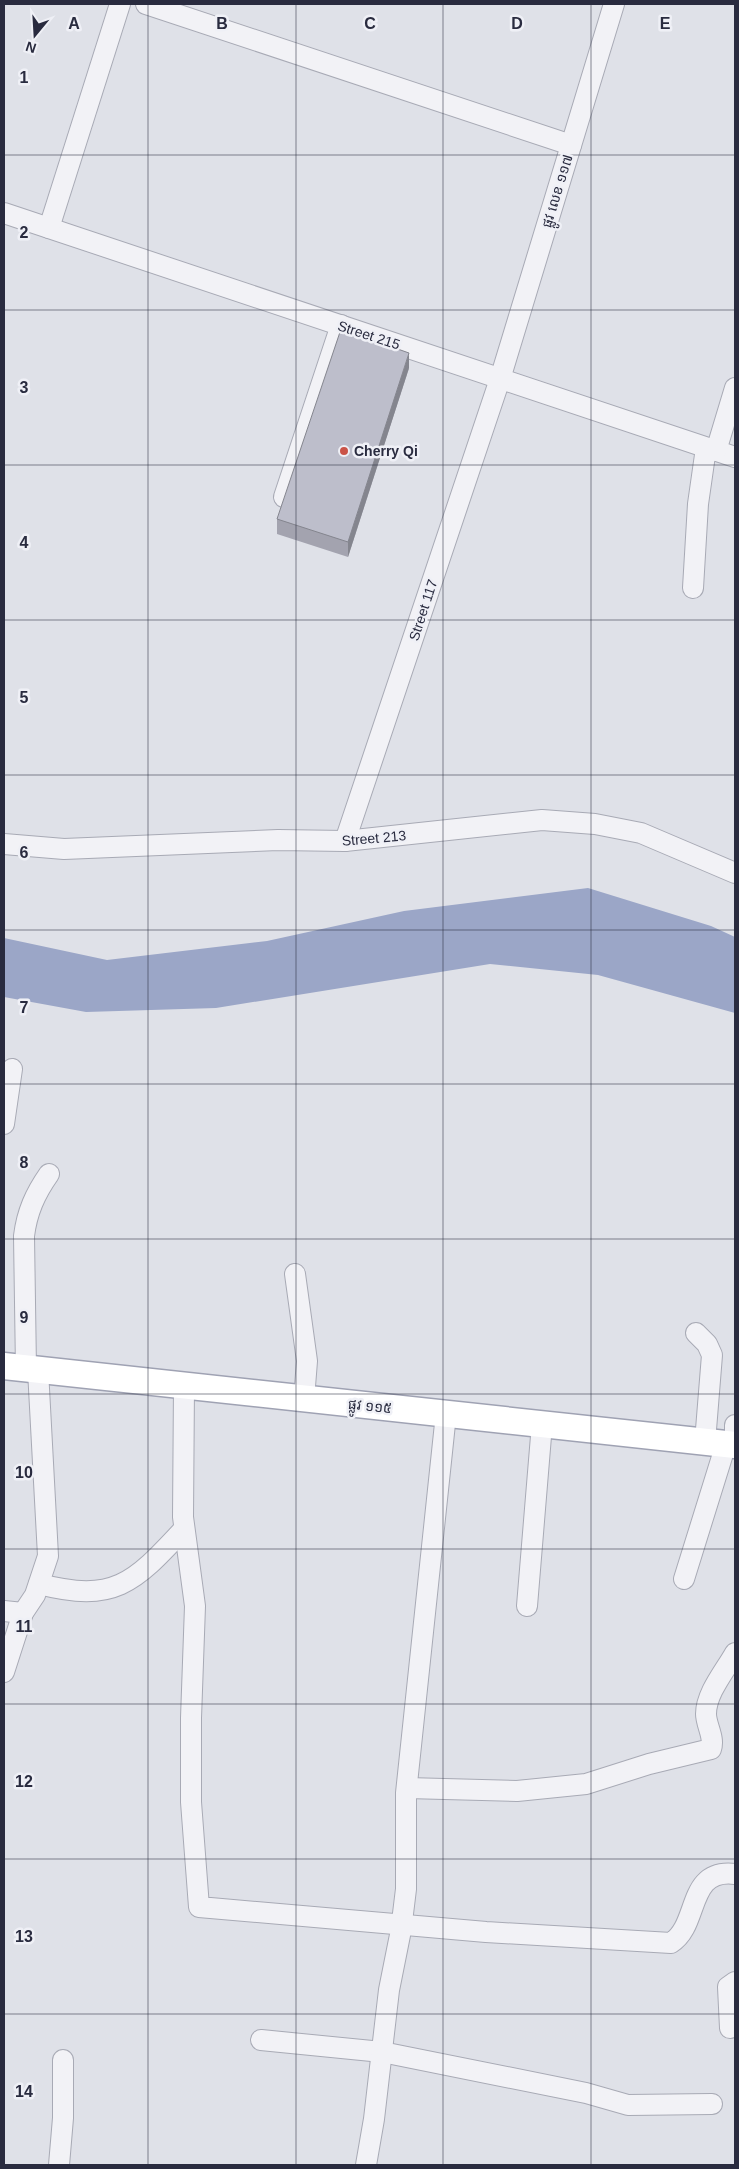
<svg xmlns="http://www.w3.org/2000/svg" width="739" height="2169" font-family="Helvetica,'Noto Sans Khmer',sans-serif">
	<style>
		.water { fill: #9ba6c7 }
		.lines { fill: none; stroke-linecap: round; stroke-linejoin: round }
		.minor-casing { stroke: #a8aab5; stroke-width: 22 }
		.major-casing { stroke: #9fa2b3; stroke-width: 29 }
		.minor { stroke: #f2f2f6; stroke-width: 20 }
		.major { stroke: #fff; stroke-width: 26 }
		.wall { fill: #a3a3af }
		.shaded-wall { fill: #84858e }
		.building { fill: #bdbecb; stroke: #84858e }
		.grid { fill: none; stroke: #292b3f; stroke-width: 1; stroke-opacity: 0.55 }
		.poi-dot { fill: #ca5347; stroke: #eff0f6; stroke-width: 2 }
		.labels { text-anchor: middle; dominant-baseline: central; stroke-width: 5; stroke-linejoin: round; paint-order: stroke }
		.street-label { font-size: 14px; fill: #292b3f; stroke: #eff0f6 }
		.poi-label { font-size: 14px; font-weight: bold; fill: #292b3f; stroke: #eff0f6; text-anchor: start }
		.grid-label { font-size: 16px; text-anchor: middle; font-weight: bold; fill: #292b3f; stroke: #eff0f6; stroke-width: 5; stroke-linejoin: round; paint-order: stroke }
	</style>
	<rect width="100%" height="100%" fill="#dfe1e8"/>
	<polygon class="water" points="588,888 711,926 735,937 735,1013 598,975 490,964 216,1008 86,1012 4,997 4,938 107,960 267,941 404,911"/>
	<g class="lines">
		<defs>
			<g id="minor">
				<polyline points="146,4 571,145"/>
				<polyline points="4,213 735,457"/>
				<polyline points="49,228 120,4"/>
				<polyline points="716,451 735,388"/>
				<polyline points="284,497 341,325"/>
				<polyline points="693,588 698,504 706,448"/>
				<polyline points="345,841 500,379 614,4"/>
				<polyline points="4,844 64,849 278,840 345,841 542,820 595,824 641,833 735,873"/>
				<polyline points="4,1124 12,1069"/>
				<polyline points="295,1274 307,1361 304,1399"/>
				<polyline points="696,1333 707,1344 712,1355 705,1442"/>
				<path d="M26,1369L24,1236C27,1212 35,1194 49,1174"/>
				<path d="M184,1386L183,1517L195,1606L191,1718V1802L199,1907L486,1932L671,1943C700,1925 686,1868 735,1874"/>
				<polyline points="735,1425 735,1441"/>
				<polyline points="684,1579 726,1444"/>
				<path d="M39,1584C114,1603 133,1584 183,1530"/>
				<polyline points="527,1606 542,1424"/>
				<polyline points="4,1611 23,1613"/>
				<polyline points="4,1672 23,1613 35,1595 48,1556 38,1370"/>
				<path d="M407,1788L517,1791L586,1784L649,1764L711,1749C715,1738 706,1725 706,1714C706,1693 725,1671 735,1653"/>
				<polyline points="730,2028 728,1987 735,1982"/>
				<polyline points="261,2040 382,2052 586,2093 628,2105 712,2104"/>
				<polyline points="59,2165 63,2118 63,2060"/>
				<polyline points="366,2165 374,2119 389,1990 401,1930 406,1889 406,1793 446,1414"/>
			</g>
			<polyline id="major" points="4,1366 735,1445"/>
		</defs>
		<use href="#minor" class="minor-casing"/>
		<use href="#major" class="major-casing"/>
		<use href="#minor" class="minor"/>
		<use href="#major" class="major"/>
	</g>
	<polygon class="wall" points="409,368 348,557 277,534 277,519"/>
	<polygon class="shaded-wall" points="409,353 409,368 348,557 348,542"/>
	<polygon class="building" points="341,329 409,353 348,542 277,519"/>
	<path class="grid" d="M148,4V2165M296,4V2165M443,4V2165M591,4V2165M4,155H735M4,310H735M4,465H735M4,620H735M4,775H735M4,930H735M4,1084H735M4,1239H735M4,1394H735M4,1549H735M4,1704H735M4,1859H735M4,2014H735"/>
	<circle class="poi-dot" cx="344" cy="451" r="5"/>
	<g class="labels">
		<g class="street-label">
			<text transform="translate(557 191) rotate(-73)">ផ្លូវ លេខ ១១៧</text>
			<text transform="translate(369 335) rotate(18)">Street 215</text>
			<text transform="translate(423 610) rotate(-72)">Street 117</text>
			<text transform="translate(374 838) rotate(-5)">Street 213</text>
			<text transform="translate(370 1406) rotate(6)">ផ្លូវ ១១៥</text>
		</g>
		<g class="poi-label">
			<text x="354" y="451">Cherry Qi</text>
		</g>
	</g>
	<g class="grid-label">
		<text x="74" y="29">A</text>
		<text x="222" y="29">B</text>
		<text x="370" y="29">C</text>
		<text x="517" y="29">D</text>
		<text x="665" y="29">E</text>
		<text x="24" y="83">1</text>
		<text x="24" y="238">2</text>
		<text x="24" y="393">3</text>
		<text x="24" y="548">4</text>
		<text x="24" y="703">5</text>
		<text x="24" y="858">6</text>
		<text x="24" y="1013">7</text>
		<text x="24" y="1168">8</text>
		<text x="24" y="1323">9</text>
		<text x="24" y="1478">10</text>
		<text x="24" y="1632">11</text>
		<text x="24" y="1787">12</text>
		<text x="24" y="1942">13</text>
		<text x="24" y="2097">14</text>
	</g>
	<rect width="739" height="2169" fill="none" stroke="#292b3f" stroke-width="10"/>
	<g transform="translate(35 35) rotate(198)" stroke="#eff0f6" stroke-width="4" paint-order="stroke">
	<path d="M0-4L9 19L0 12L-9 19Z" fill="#292b3f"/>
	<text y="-8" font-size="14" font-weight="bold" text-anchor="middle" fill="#292b3f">N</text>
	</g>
</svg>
